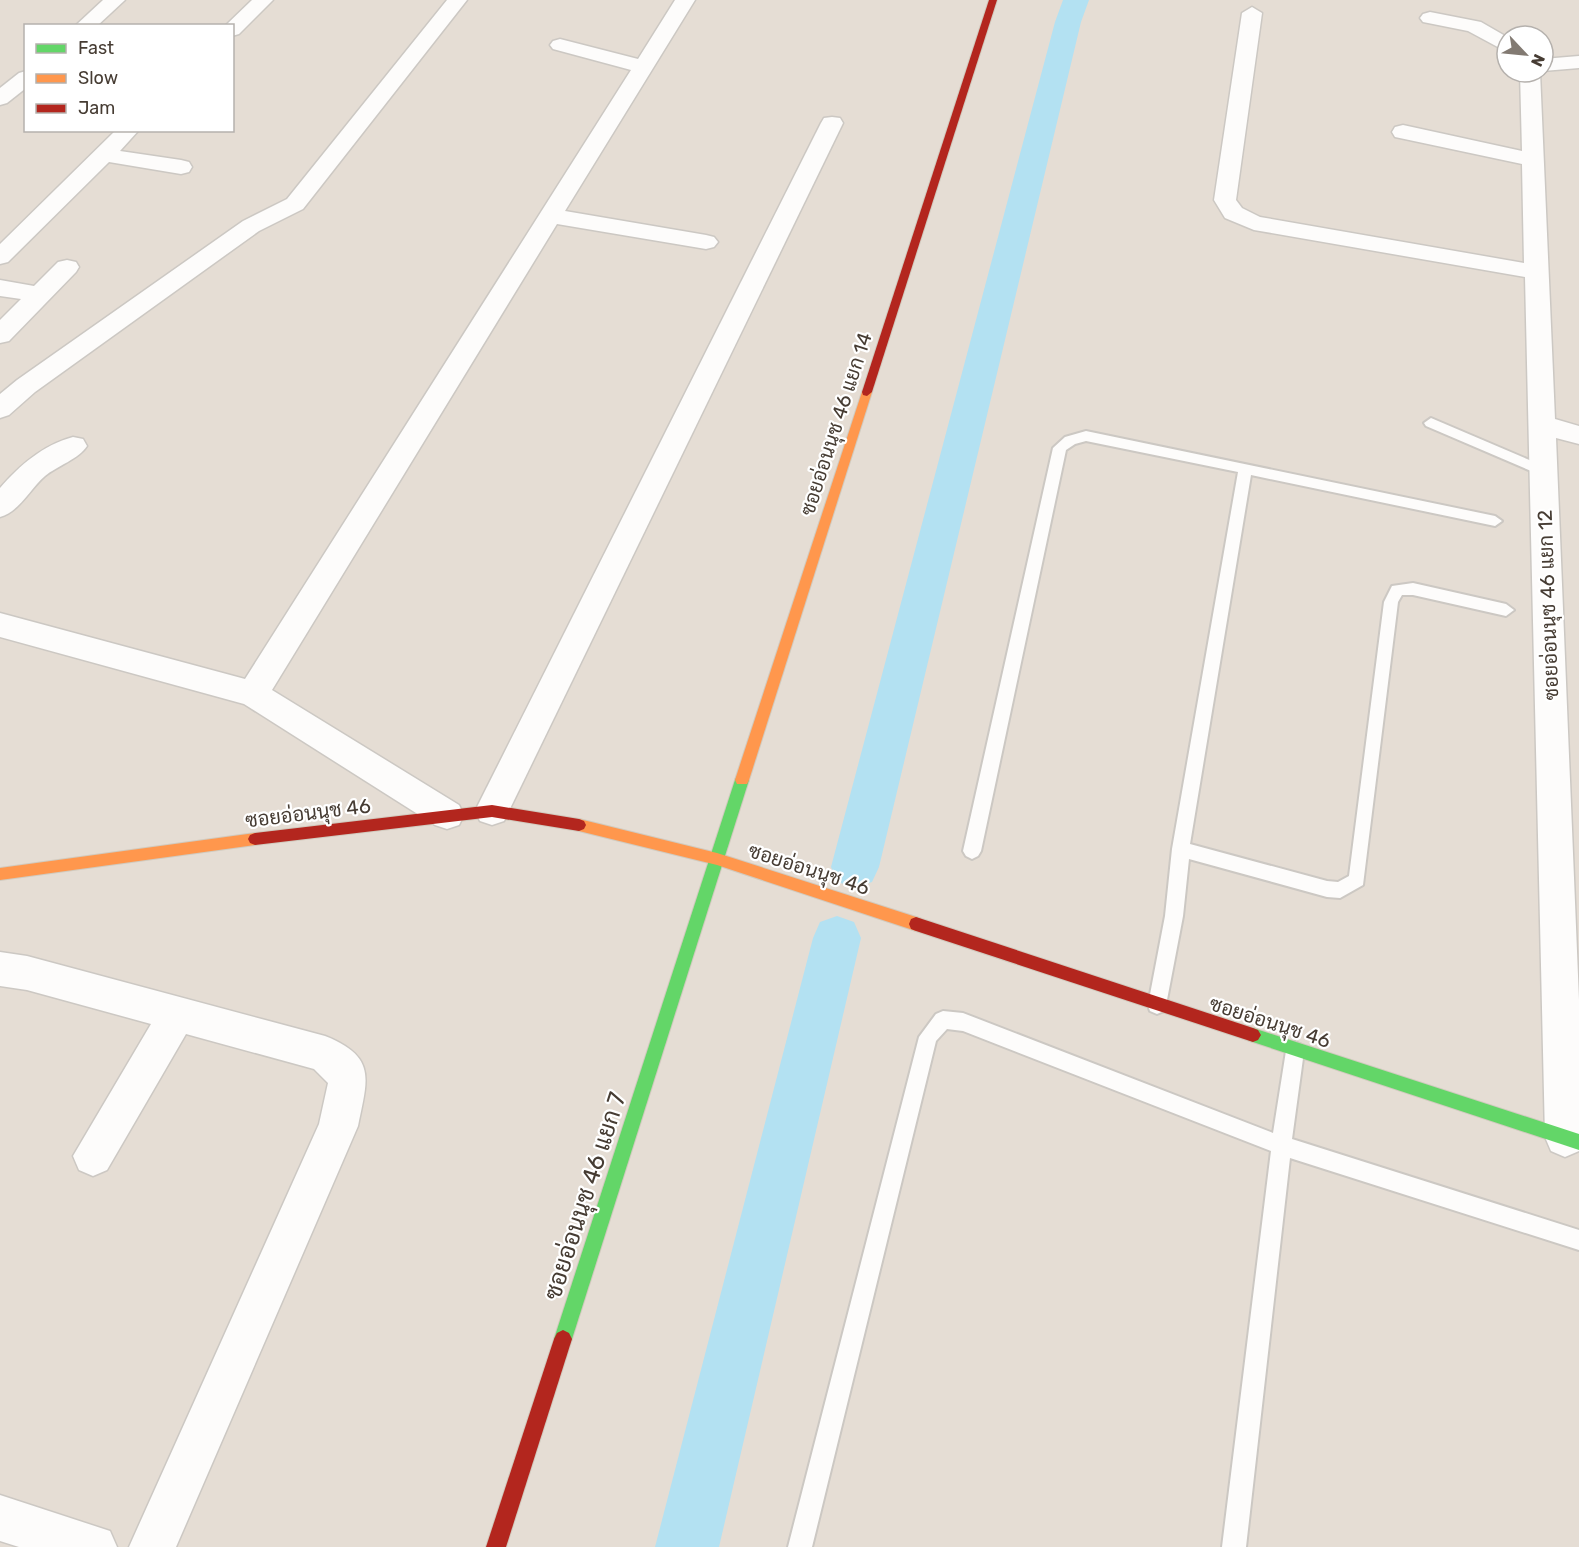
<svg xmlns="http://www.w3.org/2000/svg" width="1579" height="1547" font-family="Rubik,Sarabun,sans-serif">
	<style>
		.residential { fill: #e5ddd4; fill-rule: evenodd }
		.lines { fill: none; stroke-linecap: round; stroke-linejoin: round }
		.canal { fill: #b3e1f2; fill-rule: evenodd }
		.lane-casing { stroke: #ccc8c3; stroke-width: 4 }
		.street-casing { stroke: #ccc8c3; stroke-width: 3 }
		.fast-casing { stroke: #d1cabe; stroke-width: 2 }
		.slow-casing { stroke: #d1cabe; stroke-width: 2 }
		.jam-casing { stroke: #d1cabe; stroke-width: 2 }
		.lane { fill: #fdfcfb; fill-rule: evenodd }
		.street { fill: #fdfcfb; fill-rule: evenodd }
		.fast { fill: #63d668; fill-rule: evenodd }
		.slow { fill: #ff974d; fill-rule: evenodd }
		.jam { fill: #b3261e; fill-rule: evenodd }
		.labels { text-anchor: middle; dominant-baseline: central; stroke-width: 4.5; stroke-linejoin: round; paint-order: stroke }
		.street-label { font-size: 20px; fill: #463c33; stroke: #fff }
		.near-street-label { font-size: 24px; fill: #463c33; stroke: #fff }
	</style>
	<rect width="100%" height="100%" fill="#f0ece7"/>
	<path class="residential" d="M0,0H1579V1547H0ZM26,26H232V130H26ZM1507,36H1543V72H1507Z"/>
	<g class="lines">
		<g class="canal">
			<polygon points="1063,0 1089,0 1081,22 879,867 872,882 855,888 838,882 831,867 1055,22"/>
			<polygon points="837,916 854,922 861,938 719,1547 655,1547 813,938 820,922"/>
		</g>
		<defs>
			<g id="lane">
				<polygon points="1431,418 1548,468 1550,471 1548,474 1538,474 1426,426 1424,423"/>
				<polygon points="1086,431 1495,516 1502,521 1495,526 1251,475 1190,844 1327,881 1338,882 1349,876 1384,602 1392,586 1413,583 1506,604 1514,610 1506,616 1413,595 1402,595 1398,602 1363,885 1340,898 1327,897 1189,859 1183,916 1166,1005 1164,1011 1157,1014 1150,1011 1148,1005 1165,916 1172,849 1238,472 1086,441 1075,444 1066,450 981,851 978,856 972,859 966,856 963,851 1053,448 1065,437"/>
				<polygon points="943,1011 963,1013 1273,1133 1286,1051 1288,1045 1295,1042 1302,1045 1304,1051 1292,1139 1579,1230 1579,1250 1290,1158 1246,1547 1222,1547 1271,1151 963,1031 947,1029 936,1041 812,1547 788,1547 919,1037 936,1014"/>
			</g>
			<g id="street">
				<polygon points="103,0 125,0 97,26 75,26"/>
				<polygon points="252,0 273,0 239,34 232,36 232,26 225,26"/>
				<polygon points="447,0 467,0 303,209 259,231 35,392 9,415 0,418 0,394 17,380 243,221 287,199"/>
				<polygon points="675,0 695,0 565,211 706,235 714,237 718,242 714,247 706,249 557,224 272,690 459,805 464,815 459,825 447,829 435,825 244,704 0,637 0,613 245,679 631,70 553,49 550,45 553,41 560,39 638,59"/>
				<polygon points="1252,7 1262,13 1236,200 1242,208 1260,217 1524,263 1522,164 1395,137 1392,132 1395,127 1403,125 1522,151 1520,72 1540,72 1555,419 1579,426 1579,444 1556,438 1579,1000 1579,1151 1565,1157 1551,1151 1545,1137 1525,277 1254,230 1225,218 1214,200 1242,13"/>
				<polygon points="1430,12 1481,22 1507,37 1507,52 1468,31 1423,22 1420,18 1423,14"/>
				<polygon points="1579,56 1579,68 1543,71 1543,59"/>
				<polygon points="26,71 26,88 7,103 0,105 0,88 19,73"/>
				<polygon points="832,117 840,118 843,123 504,821 492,825 480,821 475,811 480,801 821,123 824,118"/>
				<polygon points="116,130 139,130 120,151 181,160 189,162 192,167 189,172 181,174 109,162 8,262 0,264 0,244"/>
				<polygon points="67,260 76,262 79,267 76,272 9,341 0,343 0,320 21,299 0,296 0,280 34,286 58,262"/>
				<path d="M73,437L83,439L87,446C79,459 57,466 45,476C30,489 19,512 0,517V488C20,465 43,445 73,437Z"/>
				<path d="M0,952L27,956L325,1036C378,1057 367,1080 358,1126L176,1547H129L319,1124L328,1083L314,1069L186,1034L107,1170L93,1176L79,1170L73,1156L151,1024L27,990L0,986Z"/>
				<polygon points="0,1495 110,1531 117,1547 19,1547 0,1541"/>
			</g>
			<g id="fast">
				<polygon points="742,774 747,776 749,780 572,1339 569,1345 563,1348 557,1345 554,1339 735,780 737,776"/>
				<polygon points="1253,1028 1579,1134 1579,1150 1253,1042 1248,1040 1245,1035 1248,1030"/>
			</g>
			<g id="slow">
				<polygon points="867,388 872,392 749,780 747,784 737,784 735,780 862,392"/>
				<polygon points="579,819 717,853 916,917 921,919 923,924 921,929 916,931 717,865 579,831 574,829 572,825 574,821"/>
				<polygon points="255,833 260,835 262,839 260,843 255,845 0,880 0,868"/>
			</g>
			<g id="jam">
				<polygon points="989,0 997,0 872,392 867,396 863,395 862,392"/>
				<polygon points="492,805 579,819 584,821 586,825 584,829 579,831 492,817 255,845 250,843 248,839 250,835 255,833"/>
				<polygon points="916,917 1253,1028 1258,1030 1261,1035 1258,1040 1253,1042 916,931 911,929 909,924 911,919"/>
				<polygon points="563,1330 569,1333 572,1339 506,1547 486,1547 554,1339 557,1333"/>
			</g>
		</defs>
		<use href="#lane" class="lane-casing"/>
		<use href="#street" class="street-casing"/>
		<use href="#fast" class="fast-casing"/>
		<use href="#slow" class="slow-casing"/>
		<use href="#jam" class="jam-casing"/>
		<use href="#lane" class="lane"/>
		<use href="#street" class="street"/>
		<use href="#fast" class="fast"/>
		<use href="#slow" class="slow"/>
		<use href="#jam" class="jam"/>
	</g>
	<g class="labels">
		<g class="street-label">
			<text transform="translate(836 424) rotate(-72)">ซอยอ่อนนุช 46 แยก 14</text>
			<text transform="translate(1548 605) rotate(-92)">ซอยอ่อนนุช 46 แยก 12</text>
			<text transform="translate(308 813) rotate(-7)">ซอยอ่อนนุช 46</text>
			<text transform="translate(809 869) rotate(18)">ซอยอ่อนนุช 46</text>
			<text transform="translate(1270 1022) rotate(18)">ซอยอ่อนนุช 46</text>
		</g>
		<g class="near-street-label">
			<text transform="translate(585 1196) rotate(-72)">ซอยอ่อนนุช 46 แยก 7</text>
		</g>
	</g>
	<rect x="24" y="24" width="210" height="108" fill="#ffffff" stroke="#b5b1ad" stroke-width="1.5"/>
	<rect x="36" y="44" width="30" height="9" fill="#63d668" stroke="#b5b1ad" stroke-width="1.5"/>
	<text x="78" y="54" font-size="18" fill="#463c33">Fast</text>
	<rect x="36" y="74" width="30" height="9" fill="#ff974d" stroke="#b5b1ad" stroke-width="1.5"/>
	<text x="78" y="84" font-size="18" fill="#463c33">Slow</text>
	<rect x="36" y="104" width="30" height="9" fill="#b3261e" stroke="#b5b1ad" stroke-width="1.5"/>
	<text x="78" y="114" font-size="18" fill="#463c33">Jam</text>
	<g transform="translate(1525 54) rotate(116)"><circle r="28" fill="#ffffff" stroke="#b5b1ad" stroke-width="1.5"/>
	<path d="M0-4.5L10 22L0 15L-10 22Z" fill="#827a72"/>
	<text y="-9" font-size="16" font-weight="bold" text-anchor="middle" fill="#463c33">N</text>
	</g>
</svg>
